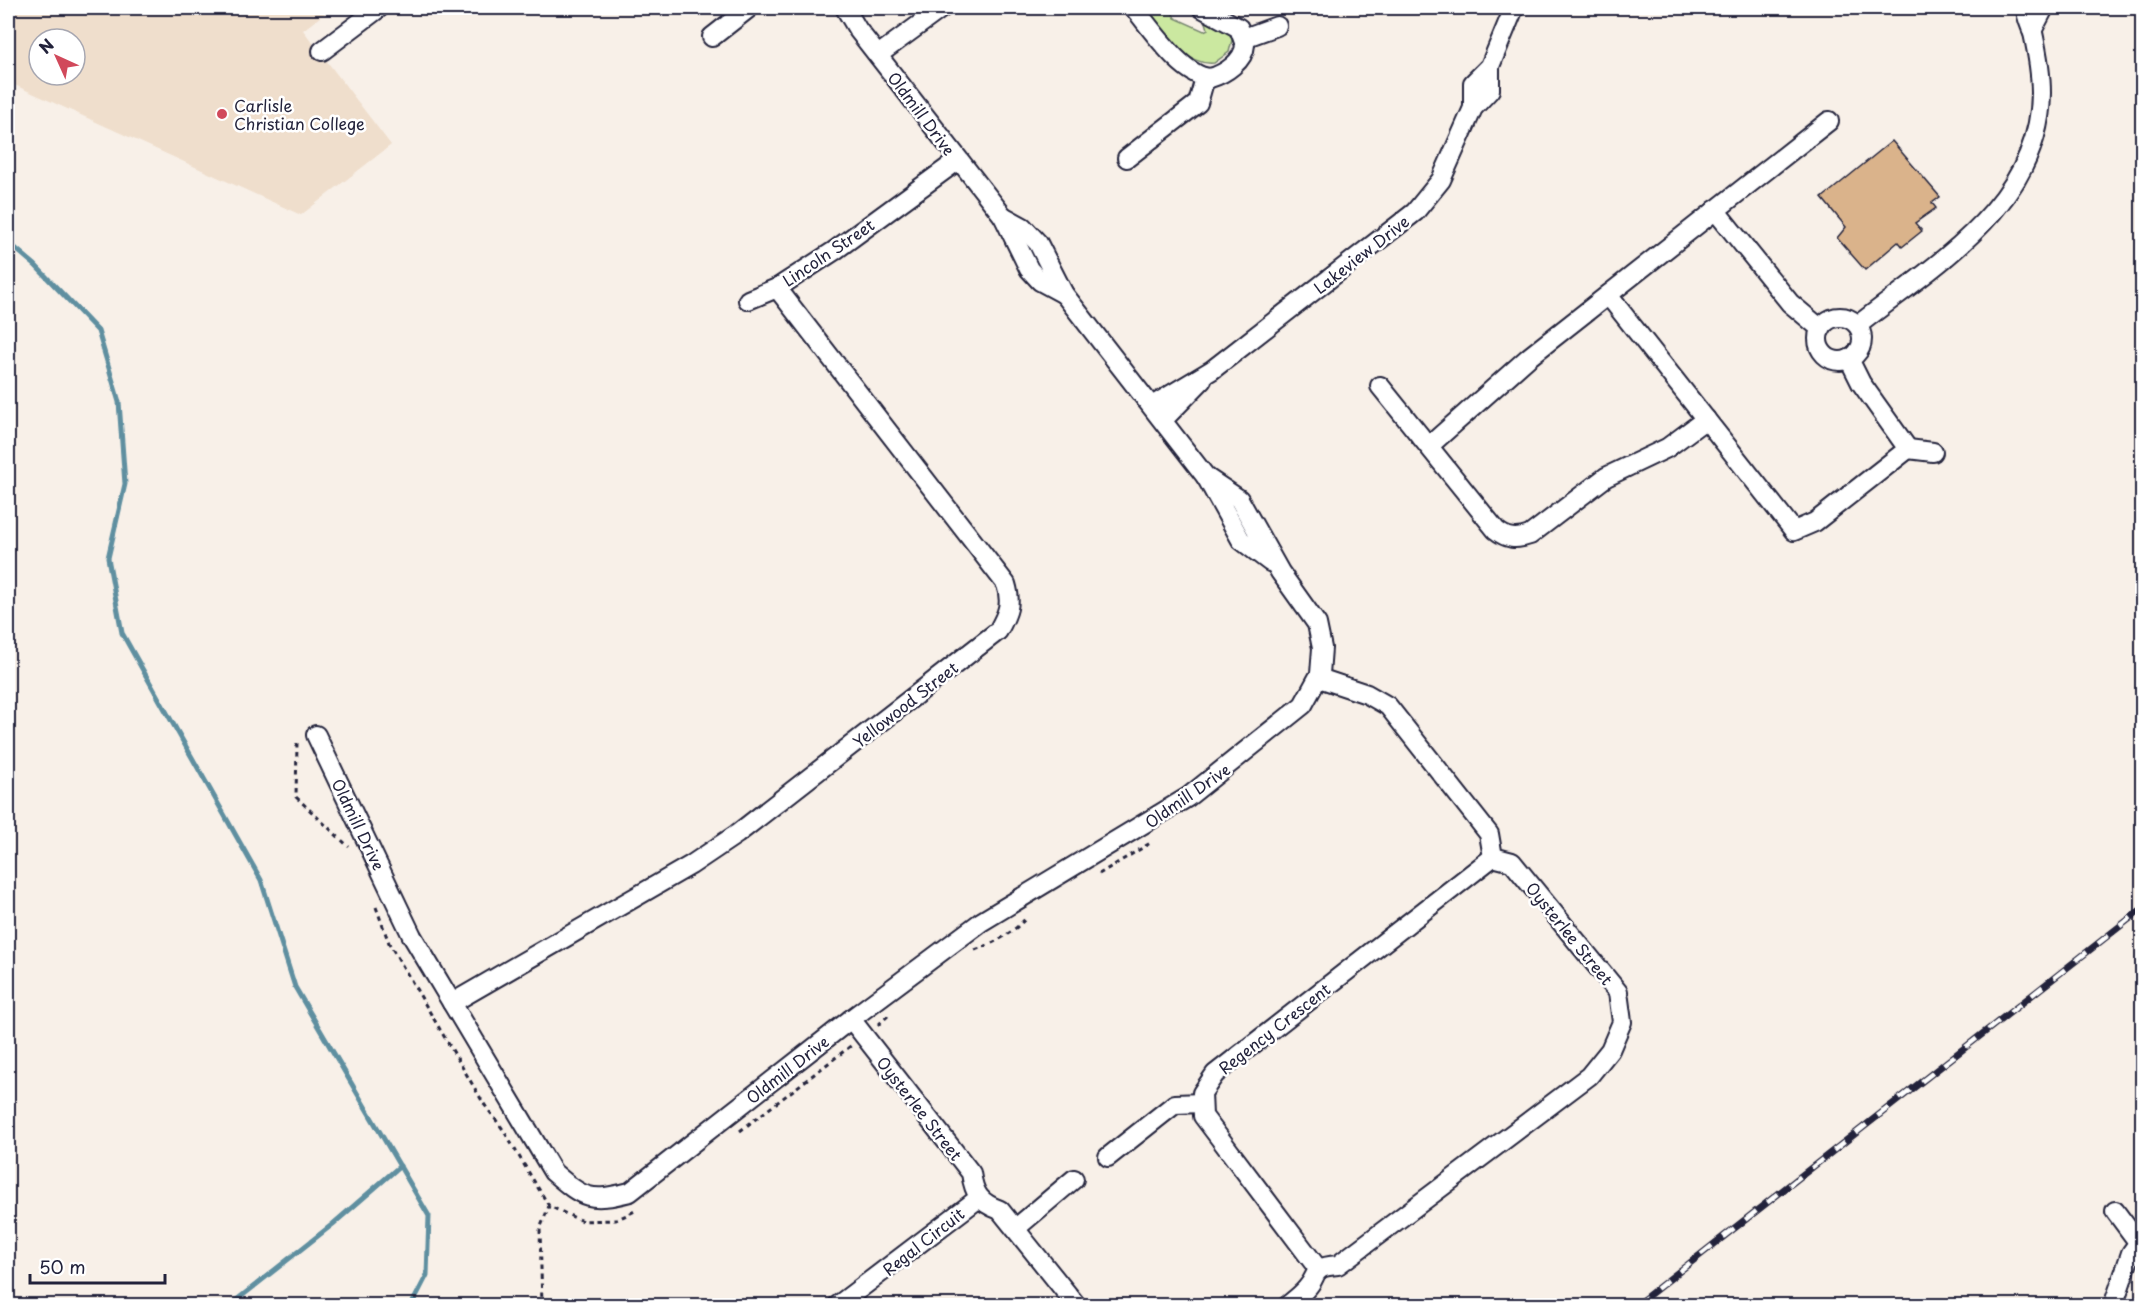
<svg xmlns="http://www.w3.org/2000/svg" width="2150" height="1313" font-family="'Playpen Sans',sans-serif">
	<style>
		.built { fill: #efdecc; fill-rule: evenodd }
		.green { fill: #cbe8a0; stroke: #76856e; stroke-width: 1.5 }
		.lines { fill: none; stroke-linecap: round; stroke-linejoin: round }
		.stream { stroke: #5f8fa0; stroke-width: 5 }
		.building { fill: #dab38b; stroke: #22223b; stroke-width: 1.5 }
		.minor-casing { stroke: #22223b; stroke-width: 22 }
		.path { stroke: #22223b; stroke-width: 3; stroke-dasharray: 4.5 4.5; stroke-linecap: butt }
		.minor { stroke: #fff; stroke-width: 18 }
		.rail-casing { stroke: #22223b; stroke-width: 7 }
		.rail { stroke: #fff; stroke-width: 4.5; stroke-dasharray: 14; stroke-linecap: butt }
		.poi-dot { fill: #d1495b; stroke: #fff; stroke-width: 2 }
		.labels { text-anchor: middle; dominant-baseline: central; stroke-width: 5; stroke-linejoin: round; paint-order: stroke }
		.poi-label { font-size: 16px; fill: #22223b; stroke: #fff; text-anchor: start }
		.street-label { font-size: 16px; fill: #22223b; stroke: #fff }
	</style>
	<rect width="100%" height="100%" fill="#f8f0e8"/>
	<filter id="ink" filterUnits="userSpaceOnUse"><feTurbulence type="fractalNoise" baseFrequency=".0167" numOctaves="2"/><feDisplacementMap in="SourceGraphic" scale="12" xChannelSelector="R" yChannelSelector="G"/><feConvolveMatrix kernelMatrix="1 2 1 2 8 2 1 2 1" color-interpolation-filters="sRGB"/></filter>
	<g filter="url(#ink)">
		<path class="built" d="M8,8H327L329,10L303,30L391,145L301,215L8,82ZM39,39H75V75H39Z"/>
		<path class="green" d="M1143,8H1170L1175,18L1204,31L1208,29L1205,19L1228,30L1232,40L1229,52L1214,63C1183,66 1160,28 1143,8Z"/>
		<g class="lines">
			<g class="stream">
				<polyline points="8,242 35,265 98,331 119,402 125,484 108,558 122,633 261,880 295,987 429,1216 427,1275 411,1306"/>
				<polyline points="229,1306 333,1224 400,1166"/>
			</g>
		</g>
		<polygon class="building" points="1892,141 1940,197 1932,203 1936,208 1915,223 1922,231 1902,247 1898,242 1865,270 1837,238 1846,227 1822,198"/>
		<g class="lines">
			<defs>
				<g id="minor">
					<polyline points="845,8 858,30 1003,216 1029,269 1040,281 1064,294"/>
					<path d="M1134,8C1151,28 1182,76 1210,78C1225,74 1244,61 1245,45L1239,28L1202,8"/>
					<polyline points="2032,31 2044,8"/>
					<polyline points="712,37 749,8"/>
					<polyline points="1244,38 1277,26"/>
					<polyline points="322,51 379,8"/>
					<polyline points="878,55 942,8"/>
					<polyline points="1473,108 1473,83 1490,66 1514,8"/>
					<polyline points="1127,158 1198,103 1205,78"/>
					<polyline points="1715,210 1790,303 1821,329"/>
					<polyline points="1003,216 1023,227 1038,243 1064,294 1206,477 1241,540 1270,562"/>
					<polyline points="1608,295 1794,531 1815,522 1908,449 1861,383 1849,359"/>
					<polyline points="748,300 777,288 834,251 957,161"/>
					<circle cx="1840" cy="339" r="22"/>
					<path d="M1858,325C1935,264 2040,204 2041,93C2041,74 2037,51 2033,33C2030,24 2026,18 2026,8"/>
					<path d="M1380,386L1496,530C1507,539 1516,540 1530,535L1606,477L1667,448L1706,419"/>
					<polyline points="1152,406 1212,370 1415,212 1441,180 1473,108 1490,90 1490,66"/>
					<polyline points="1163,420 1202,380"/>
					<polyline points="1429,446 1529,357 1829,121"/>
					<polyline points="1908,449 1933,452"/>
					<path d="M316,735L412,936L553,1172C584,1199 590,1202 630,1192L851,1019L981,922L1188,797L1303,705L1320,674L1322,648L1317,624L1280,572L1239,499L1206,477"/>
					<path d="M452,1003L691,865L737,834L998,631C1008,613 1012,604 1006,584L777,288"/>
					<path d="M851,1019L971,1173C974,1194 980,1203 1000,1210L1077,1306"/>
					<polyline points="1108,1157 1175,1104 1202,1103"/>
					<polyline points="2115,1211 2138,1242"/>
					<polyline points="1016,1228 1074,1179"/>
					<polyline points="1319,1270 1203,1116 1202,1093 1215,1074 1493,857"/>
					<polyline points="837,1306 979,1198"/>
					<path d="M1287,1306C1294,1300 1301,1295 1306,1289C1320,1275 1309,1267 1338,1265L1589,1076L1610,1050L1622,1022L1618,992L1512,862L1493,857L1489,834L1388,706L1367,694L1319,678"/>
					<polyline points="2113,1306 2131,1253 2142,1238"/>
				</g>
			</defs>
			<use href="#minor" class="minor-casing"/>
			<g class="path">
				<polyline points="297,743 296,797 349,847"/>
				<polyline points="1099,874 1152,842"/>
				<polyline points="376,907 389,943 484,1104 502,1128 549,1206 582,1221 616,1220 637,1210"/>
				<path d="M975,950C995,943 1013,933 1027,917"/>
				<polyline points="878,1025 889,1015"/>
				<polyline points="740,1131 852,1045"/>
				<polyline points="542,1306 540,1229 549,1206"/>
			</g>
			<use href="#minor" class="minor"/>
			<defs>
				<polyline id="rail" points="1635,1306 2142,909"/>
			</defs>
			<use href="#rail" class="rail-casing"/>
			<use href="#rail" class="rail"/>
		</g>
	</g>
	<circle class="poi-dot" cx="222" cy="114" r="6"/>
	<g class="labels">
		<g class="poi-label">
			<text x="234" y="105">Carlisle<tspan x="234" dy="18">Christian College</tspan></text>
		</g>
		<g class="street-label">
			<text transform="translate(922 113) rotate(53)">Oldmill Drive</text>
			<text transform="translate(828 252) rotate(-34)">Lincoln Street</text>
			<text transform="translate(1361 254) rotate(-38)">Lakeview Drive</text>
			<text transform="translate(905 704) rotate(-38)">Yellowood Street</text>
			<text transform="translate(1187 795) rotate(-35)">Oldmill Drive</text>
			<text transform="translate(359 824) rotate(64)">Oldmill Drive</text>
			<text transform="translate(1570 933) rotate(51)">Oysterlee Street</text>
			<text transform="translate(1274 1028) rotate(-38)">Regency Crescent</text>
			<text transform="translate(787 1069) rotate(-38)">Oldmill Drive</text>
			<text transform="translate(920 1108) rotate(52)">Oysterlee Street</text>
			<text transform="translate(923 1241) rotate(-38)">Regal Circuit</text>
		</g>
	</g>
	<rect width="2150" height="1313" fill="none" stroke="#fff" stroke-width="30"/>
	<rect x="15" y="15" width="2120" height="1283" fill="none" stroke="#22223b" stroke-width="2" filter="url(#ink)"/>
	<g transform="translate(57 57) rotate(315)"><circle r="28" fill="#ffffff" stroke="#a7a7b1" stroke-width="1.5"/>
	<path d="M0-4.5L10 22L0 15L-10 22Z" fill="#d1495b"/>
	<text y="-9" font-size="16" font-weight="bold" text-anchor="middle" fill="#22223b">N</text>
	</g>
	<path d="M30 1274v9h135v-9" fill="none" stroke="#22223b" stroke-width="3"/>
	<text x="39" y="1274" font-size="18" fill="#22223b" stroke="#ffffff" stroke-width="4.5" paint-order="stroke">50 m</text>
</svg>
